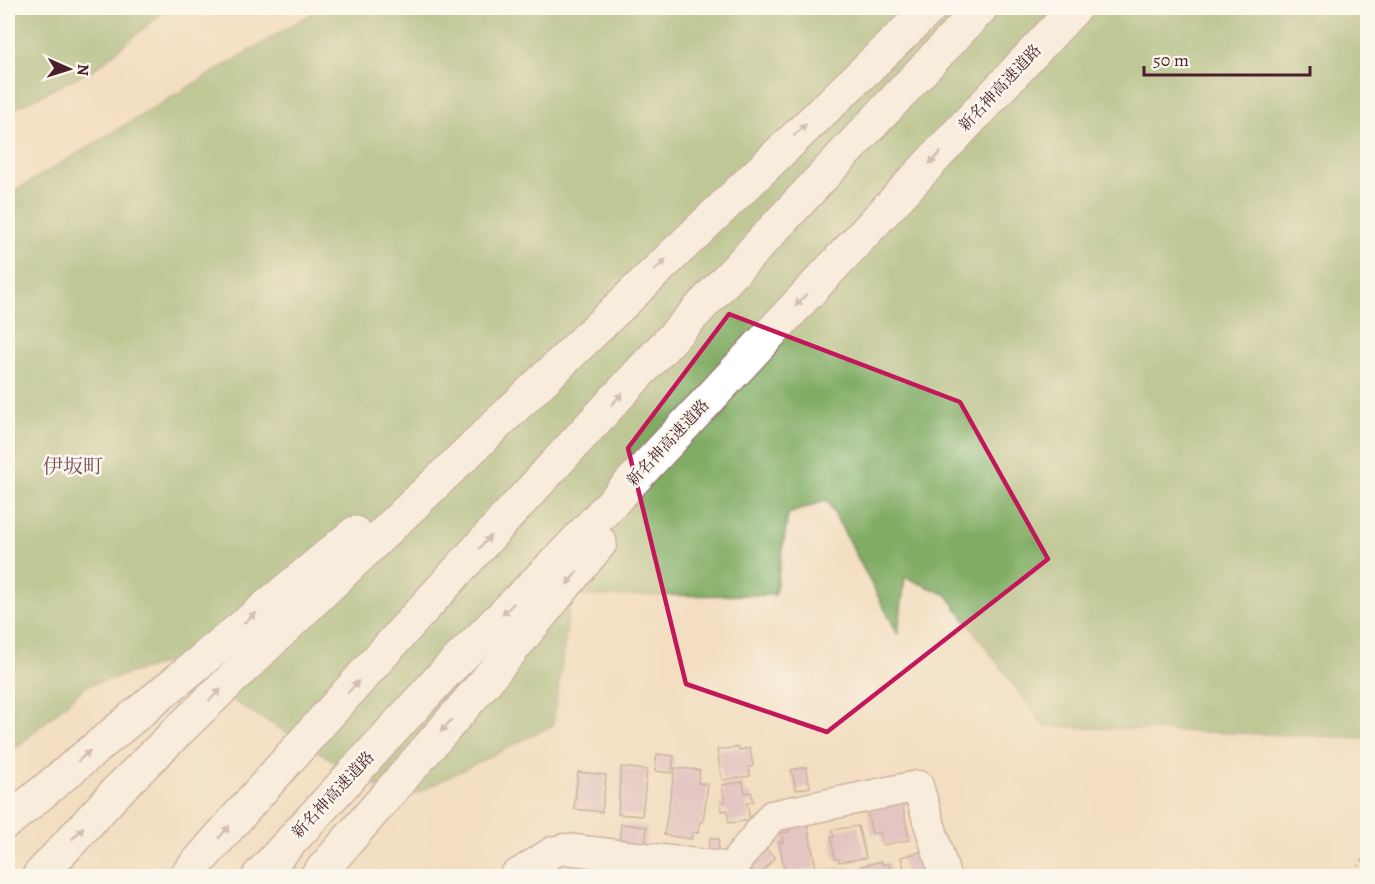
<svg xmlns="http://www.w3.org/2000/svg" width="1375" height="884" font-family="Alegreya,'Noto Serif JP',serif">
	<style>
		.forest { fill: #80ac64; stroke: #656648; stroke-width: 1.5 }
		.building { fill: #d2a6c4 }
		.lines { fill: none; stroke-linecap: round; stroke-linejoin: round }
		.minor-casing { stroke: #9e7e76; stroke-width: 33 }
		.highway-casing { stroke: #9e7e76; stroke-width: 36 }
		.path { stroke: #9e7e76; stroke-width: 4; stroke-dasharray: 1.5 4.5; stroke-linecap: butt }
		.minor { stroke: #fff; stroke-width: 30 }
		.highway { stroke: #fff; stroke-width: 33 }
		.oneway { fill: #ae9aa0 }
		.marked { fill: none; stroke: #c2185b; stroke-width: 4.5; stroke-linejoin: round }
		.labels { text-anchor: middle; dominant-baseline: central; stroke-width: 5; stroke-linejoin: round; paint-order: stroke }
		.street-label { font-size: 16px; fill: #4a1f2b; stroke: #fbf7ec }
		.quarter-label { font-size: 20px; fill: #7a4e61; stroke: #fbf7ec }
	</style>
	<rect width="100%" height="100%" fill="#fbf7ec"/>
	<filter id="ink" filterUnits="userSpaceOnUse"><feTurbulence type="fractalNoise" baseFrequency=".0167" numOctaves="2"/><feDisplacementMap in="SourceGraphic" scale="12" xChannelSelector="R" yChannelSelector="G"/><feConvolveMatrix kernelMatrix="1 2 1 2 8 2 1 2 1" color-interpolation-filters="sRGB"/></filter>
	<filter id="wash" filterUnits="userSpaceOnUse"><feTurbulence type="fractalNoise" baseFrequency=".008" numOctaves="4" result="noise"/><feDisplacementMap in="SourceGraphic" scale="24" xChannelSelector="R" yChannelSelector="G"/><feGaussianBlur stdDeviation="1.35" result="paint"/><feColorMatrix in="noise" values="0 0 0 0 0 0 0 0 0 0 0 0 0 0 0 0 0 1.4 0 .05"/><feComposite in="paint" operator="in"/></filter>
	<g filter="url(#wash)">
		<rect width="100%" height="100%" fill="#f3dec1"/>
		<g class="forest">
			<polygon points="8,8 168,8 97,67 8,112"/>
			<polygon points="321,8 1367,8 1367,738 1044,726 947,595 905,577 898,634 827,500 788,514 775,595 571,596 553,725 401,801 168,662 86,686 8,755 8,195"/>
		</g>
		<g id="blocks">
			<g class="building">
				<polygon points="739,747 739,750 750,748 753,766 749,767 750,776 722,780 717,750"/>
				<polygon points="657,754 674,756 672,773 655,771"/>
				<polygon points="621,767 647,770 642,816 618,814"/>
				<polygon points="806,767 810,787 796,790 791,770"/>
				<polygon points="675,768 700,770 698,783 708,784 703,822 700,821 698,833 693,832 691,839 664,835"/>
				<polygon points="578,772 606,775 602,812 574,809"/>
				<polygon points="743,782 745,793 751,792 753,802 747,803 750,820 729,823 727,810 722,811 721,802 725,802 722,785"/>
				<polygon points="902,802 909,840 883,845 880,832 872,834 867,811"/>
				<polygon points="807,822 816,868 785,874 779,842 783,842 781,833 789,832 788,826"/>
				<polygon points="621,824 647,827 645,847 619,844"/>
				<polygon points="858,826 866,858 839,862 839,859 835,859 831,837 834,837 832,830"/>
				<polygon points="710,838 719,839 717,855 708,854"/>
				<polygon points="763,847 775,857 759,876 747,867"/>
				<polygon points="923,851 934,876 906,876 901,857"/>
				<polygon points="882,861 882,865 889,863 892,876 864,876 861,866"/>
				<polygon points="842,867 844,876 812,876 811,872"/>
				<polygon points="636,872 637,876 616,876 616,875"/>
			</g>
		</g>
	</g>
	<g filter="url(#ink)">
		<use href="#blocks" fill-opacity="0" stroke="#9e7e76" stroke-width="1.5"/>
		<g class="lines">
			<defs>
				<g id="minor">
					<polyline points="731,868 772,816 918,786 945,876"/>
					<polyline points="515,876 553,852 565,849 731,868"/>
				</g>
				<g id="highway">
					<polyline points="8,821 355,533"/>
					<polyline points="39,876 118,790 182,727 930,8"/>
					<path d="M186,876C443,580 712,294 981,8"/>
					<polyline points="259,876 444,674 565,553 1075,8"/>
					<polyline points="317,876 486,681 600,543"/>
				</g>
			</defs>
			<use href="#minor" class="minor-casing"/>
			<use href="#highway" class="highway-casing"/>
			<polyline class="path" points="1351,876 1368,854"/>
			<use href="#minor" class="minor"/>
			<use href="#highway" class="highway"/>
		</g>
		<defs><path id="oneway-solid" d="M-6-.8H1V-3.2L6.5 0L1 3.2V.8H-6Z" transform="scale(1.5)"/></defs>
		<g class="oneway">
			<use href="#oneway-solid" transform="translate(800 130) rotate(-44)"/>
			<use href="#oneway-solid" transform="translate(935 158) rotate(133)"/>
			<use href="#oneway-solid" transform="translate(660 265) rotate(-44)"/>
			<use href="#oneway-solid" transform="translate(801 300) rotate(133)"/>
			<use href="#oneway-solid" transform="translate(617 399) rotate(-47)"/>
			<use href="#oneway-solid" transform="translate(485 542) rotate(-48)"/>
			<use href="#oneway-solid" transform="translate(572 578) rotate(128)"/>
			<use href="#oneway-solid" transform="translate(508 609) rotate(135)"/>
			<use href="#oneway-solid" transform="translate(250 618) rotate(-40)"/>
			<use href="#oneway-solid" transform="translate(353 687) rotate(-48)"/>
			<use href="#oneway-solid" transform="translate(215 695) rotate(-44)"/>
			<use href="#oneway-solid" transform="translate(446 726) rotate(132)"/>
			<use href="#oneway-solid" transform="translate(84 756) rotate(-41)"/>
			<use href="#oneway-solid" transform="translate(224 832) rotate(-49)"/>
			<use href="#oneway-solid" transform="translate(78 833) rotate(-47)"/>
		</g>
	</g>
	<path d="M0 0H1375V884H0ZM729,314L960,402L1048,559L827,732L686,684L628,448Z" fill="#f3dec1" fill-opacity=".55" fill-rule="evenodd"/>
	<path class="marked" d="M729,314L960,402L1048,559L827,732L686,684L628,448Z"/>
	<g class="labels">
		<g class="street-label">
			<text transform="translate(1000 88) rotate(-47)">新名神高速道路</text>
			<text transform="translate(668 443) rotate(-47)">新名神高速道路</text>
			<text transform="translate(333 795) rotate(-47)">新名神高速道路</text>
		</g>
		<g class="quarter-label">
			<text x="73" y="466">伊坂町</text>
		</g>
	</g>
	<rect width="1375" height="884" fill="none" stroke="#fbf7ec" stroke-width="30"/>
	<g transform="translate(69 69) rotate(93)" stroke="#fbf7ec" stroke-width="4.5" paint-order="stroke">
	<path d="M0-4.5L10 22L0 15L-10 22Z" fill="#4a1f2b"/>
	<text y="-9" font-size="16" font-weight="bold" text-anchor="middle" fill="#4a1f2b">N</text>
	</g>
	<path d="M1144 66v9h166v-9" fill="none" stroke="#4a1f2b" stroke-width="3"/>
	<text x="1153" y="66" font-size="18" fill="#4a1f2b" stroke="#fbf7ec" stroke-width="4.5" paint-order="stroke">50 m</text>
</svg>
